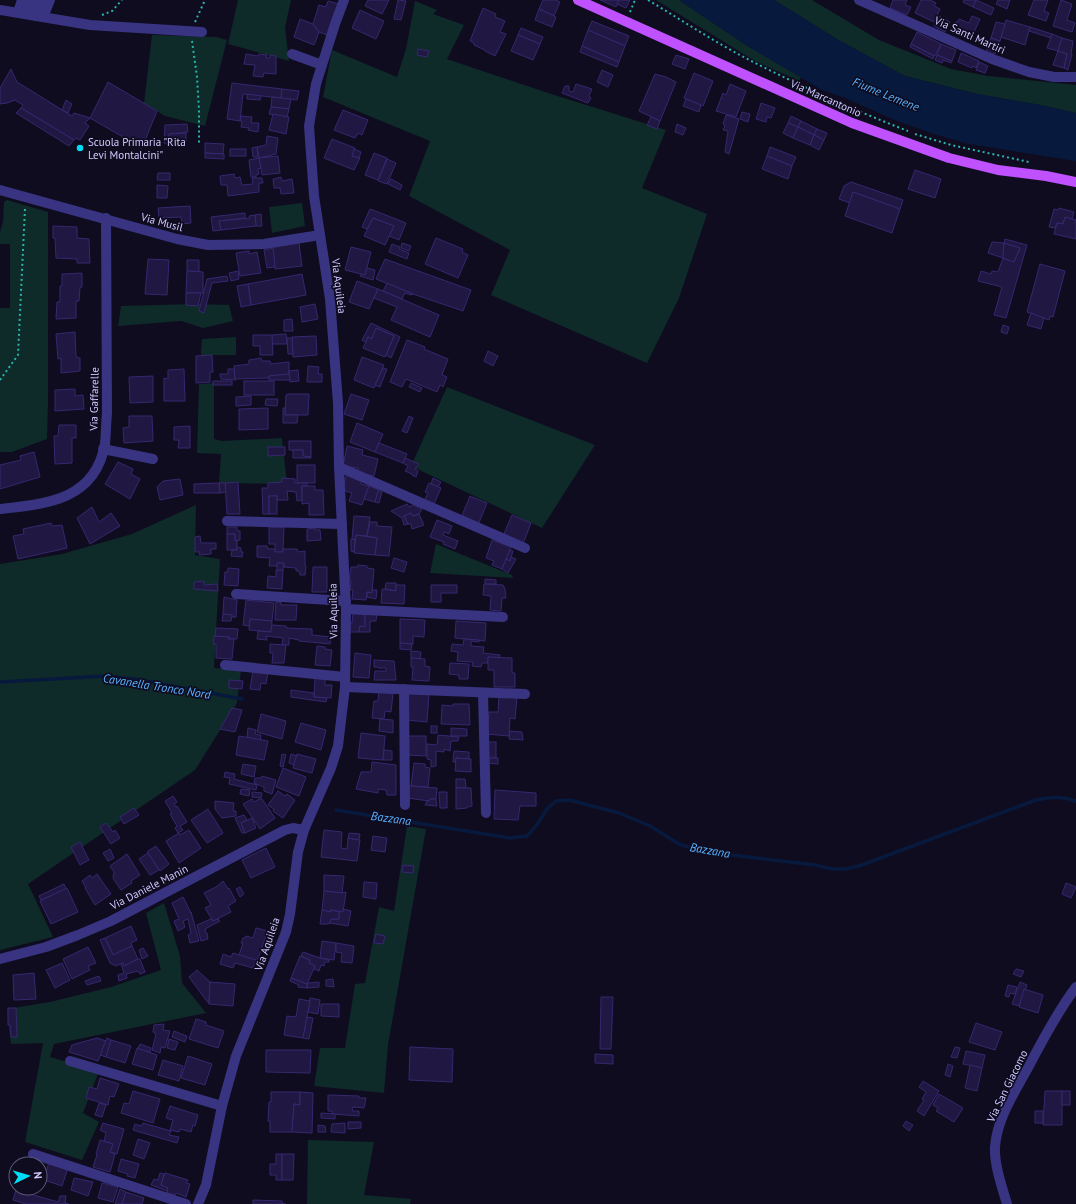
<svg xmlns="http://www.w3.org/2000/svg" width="1076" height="1204" font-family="'PT Sans',sans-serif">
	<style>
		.green { fill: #0e2a29 }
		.water { fill: #071a3e }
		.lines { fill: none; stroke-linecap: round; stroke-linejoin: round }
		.stream { stroke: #071a3e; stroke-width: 3.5 }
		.building { fill: #201742; stroke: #36286f }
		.path { stroke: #28b5ad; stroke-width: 2; stroke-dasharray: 2 3; stroke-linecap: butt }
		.minor { stroke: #383481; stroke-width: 10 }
		.major { stroke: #bf51ff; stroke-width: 10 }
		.poi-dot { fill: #00dcf5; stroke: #0f0c20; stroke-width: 1.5 }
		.labels { text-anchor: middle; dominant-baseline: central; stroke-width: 3.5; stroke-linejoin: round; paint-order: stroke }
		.street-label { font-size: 11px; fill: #d1caff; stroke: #0f0c20 }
		.poi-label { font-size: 11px; fill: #d1caff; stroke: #0f0c20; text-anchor: start }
		.water-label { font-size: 12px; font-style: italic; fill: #58b1ff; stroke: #0f0c20 }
	</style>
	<rect width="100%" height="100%" fill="#0f0c20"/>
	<g class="green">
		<polygon points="238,0 291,0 285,28 289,61 228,44"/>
		<polygon points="656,0 679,0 746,45 801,77 799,81 755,61"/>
		<polygon points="774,0 812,0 879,40 951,69 988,76 1076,85 1076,113 1040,105 977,94 905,76 840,41"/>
		<polygon points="415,1 437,10 433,14 464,25 447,59 548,93 666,130 642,188 707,214 679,298 647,363 491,295 510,250 409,196 430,141 323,97 332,50 397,77 406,49"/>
		<polygon points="152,35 217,37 227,40 205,126 165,116 144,103"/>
		<polygon points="7,200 48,212 48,404 47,439 12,452 0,452 0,308 10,308 10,244 0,244 0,232 3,222 4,202"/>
		<polygon points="302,203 305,226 272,233 269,207"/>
		<polygon points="194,304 229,305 233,321 203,328 181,321 118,326 121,306"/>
		<polygon points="236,337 236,355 201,355 202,339"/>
		<polygon points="214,383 214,439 222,441 282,438 287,484 219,483 221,454 197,453 199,384"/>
		<polygon points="447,387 595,445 542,528 411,466"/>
		<polygon points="196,505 195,555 220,559 214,668 241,670 237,703 195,770 28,884 53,937 0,950 0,564 62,554 132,534"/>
		<polygon points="436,544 512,575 513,578 430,573"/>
		<polygon points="407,826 426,829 388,1045 384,1093 314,1086 320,1048 345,1048 355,984 365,983 379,907 394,911"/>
		<polygon points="164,903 180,956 182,983 206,1013 54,1044 50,1057 99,1071 83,1113 99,1122 82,1160 25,1142 43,1043 11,1044 7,1009 50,1002 111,987 161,970 146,913"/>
		<polygon points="308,1140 374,1142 364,1195 411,1199 410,1204 307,1204"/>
	</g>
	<polygon class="water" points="679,0 774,0 840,41 905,76 977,94 1040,105 1076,113 1076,161 969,144 934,134 897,121 845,98 822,90 746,45"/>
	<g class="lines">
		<g class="stream">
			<polyline points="0,682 105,676 135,679 242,699"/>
			<path d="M336,810L510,838L527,836L536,826L547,809L556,801L569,800L619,813L650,826L679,844L697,850L740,856L815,865L832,869H845L859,866L1036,800C1051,797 1062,796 1076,801"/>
		</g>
	</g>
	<g class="building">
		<polygon points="368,0 389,0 382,14 365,6"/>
		<polygon points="398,0 406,1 401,20 394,19"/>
		<polygon points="543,0 556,0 560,2 554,16 539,9"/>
		<polygon points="600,0 619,0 616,7"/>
		<polygon points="619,0 630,0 626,8 617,4"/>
		<polygon points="893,0 907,0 905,5 911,7 907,15 890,8"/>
		<polygon points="921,0 930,0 936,3 934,6 940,9 934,22 915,13"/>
		<polygon points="964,0 976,0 973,7 963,2"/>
		<polygon points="976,0 994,8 991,15 973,7"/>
		<polygon points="998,0 1010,0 1007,9 996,4"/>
		<polygon points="1034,0 1048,0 1044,11 1049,13 1046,21 1028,15"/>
		<polygon points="1061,0 1072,4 1067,20 1075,23 1072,32 1053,26"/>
		<polygon points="328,1 339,4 327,35 319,32 313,24 319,5 326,7"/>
		<polygon points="483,8 496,14 495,17 505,21 500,32 506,34 495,56 485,51 485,50 474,45 474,43 470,41"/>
		<polygon points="539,9 556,17 552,27 535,20"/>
		<polygon points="360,10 384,21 376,39 352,28"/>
		<polygon points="939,16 950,22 945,32 934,26"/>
		<polygon points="972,16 980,19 971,39 952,31 955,22 958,22 959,19 969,23"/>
		<polygon points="300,19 313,24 319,32 314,45 294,37"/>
		<polygon points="1006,20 1030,27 1025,45 1001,37"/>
		<polygon points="592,21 629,36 625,46 588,30"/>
		<polygon points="996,22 1005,24 1000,41 991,38"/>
		<polygon points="1030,27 1052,34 1051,38 1029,31"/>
		<polygon points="521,28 543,37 540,44 518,35"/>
		<polygon points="588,30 625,46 619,62 582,46"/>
		<polygon points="917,32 941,44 935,56 911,44"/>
		<polygon points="1052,34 1062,38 1058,51 1047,48"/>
		<polygon points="518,35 540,44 533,60 511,51"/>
		<polygon points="991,38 1000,41 995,54 986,52"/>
		<polygon points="1062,38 1073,41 1071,54 1072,54 1068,70 1064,68 1067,54 1058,51"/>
		<polygon points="911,44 934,56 933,59 910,47"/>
		<polygon points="941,44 956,50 952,61 937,55"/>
		<polygon points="582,46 619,62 617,67 580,52"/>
		<polygon points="418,49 429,51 427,57 417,55"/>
		<polygon points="1058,51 1067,54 1064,68 1053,65"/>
		<polygon points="961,53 979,61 976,68 973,66 972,68 958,62"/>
		<polygon points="246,54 258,56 259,54 267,55 266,58 270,58 270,55 276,56 276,74 264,73 263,77 253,76 255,65 244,64"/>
		<polygon points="676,55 689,59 685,69 672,64"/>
		<polygon points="937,55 952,61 951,63 943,60 942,63 935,60"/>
		<polygon points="979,62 988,66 985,73 976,70"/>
		<polygon points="11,69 17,82 72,116 74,113 90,118 85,123 89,126 80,140 76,138 74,140 21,108 23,105 15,100 7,103 0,104 0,88"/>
		<polygon points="602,70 613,75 608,87 597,82"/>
		<polygon points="694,73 713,81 703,106 684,98"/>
		<polygon points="655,74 666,77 676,82 660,121 639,111"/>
		<polygon points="108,82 157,111 142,148 90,118"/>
		<polygon points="232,83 282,89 281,98 243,94 240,121 227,119"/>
		<polygon points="576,84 592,89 589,96 591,98 588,103 562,93 565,86 569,86 569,91 573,92"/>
		<polygon points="730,84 746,91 736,117 716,111 723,93 726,95"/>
		<polygon points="282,89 299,91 297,100 281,98"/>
		<polygon points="247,94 261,96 260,100 247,99"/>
		<polygon points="272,97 291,99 289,109 271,107"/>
		<polygon points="686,99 701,105 699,112 683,106"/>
		<polygon points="66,100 72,104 68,113 62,110"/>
		<polygon points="761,103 775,108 771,118 767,117 766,122 756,119"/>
		<polygon points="271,107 289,109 287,117 269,114"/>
		<polygon points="21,108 74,140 69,146 16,113"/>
		<polygon points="343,110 368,120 362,135 358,133 355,138 334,130"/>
		<polygon points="742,112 750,114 748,122 740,119"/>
		<polygon points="273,114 289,117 286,134 269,130"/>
		<polygon points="726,115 739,119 729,154 725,152 728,131 723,130 725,126 723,124"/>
		<polygon points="241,116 252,117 251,123 259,123 258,132 248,130 249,128 241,127 242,121 240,121"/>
		<polygon points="791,116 801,121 798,127 788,123"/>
		<polygon points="651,117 660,121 657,129 647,125"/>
		<polygon points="801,121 817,129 814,135 798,127"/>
		<polygon points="788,123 798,127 793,138 783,133"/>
		<polygon points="187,124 188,132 169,134 170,143 164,143 165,125"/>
		<polygon points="677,124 686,128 683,135 675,132"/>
		<polygon points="798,127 814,135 810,145 793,138"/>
		<polygon points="817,129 827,133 824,140 814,135"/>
		<polygon points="186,133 186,142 170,143 169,134"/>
		<polygon points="814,135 824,140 819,150 810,145"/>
		<polygon points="267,136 278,138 276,154 259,158 257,147 266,145"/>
		<polygon points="332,139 355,148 352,156 360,158 354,170 324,158"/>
		<polygon points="205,143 224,144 223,154 205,153"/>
		<polygon points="257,147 258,157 253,157 252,148"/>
		<polygon points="770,147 796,157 792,166 767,156"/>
		<rect x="230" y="149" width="16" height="7"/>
		<polygon points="354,149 361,152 359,158 352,156"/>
		<polygon points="205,153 224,154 224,159 205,158"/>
		<polygon points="374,153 387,158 378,180 365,175"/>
		<polygon points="278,156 280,173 262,175 259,158"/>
		<polygon points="767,156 792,166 788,179 762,169"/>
		<polygon points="259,158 261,168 258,169 259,174 256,175 256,177 251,177 249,160"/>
		<polygon points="387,159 396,163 387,184 378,181"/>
		<polygon points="915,170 941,179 935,198 908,189"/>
		<polygon points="158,173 170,173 170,180 157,180"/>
		<polygon points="234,174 235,178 240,177 242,185 253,184 252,178 262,178 263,183 259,183 259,192 228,196 227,185 221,185 220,176"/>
		<polygon points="281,177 282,181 292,179 294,193 281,194 280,188 274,188 273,179"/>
		<polygon points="391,179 402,185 400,190 388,184"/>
		<polygon points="851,182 903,200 900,209 853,192 850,203 839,199 844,186"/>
		<polygon points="157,185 168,186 167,198 157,198"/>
		<polygon points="853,192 900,209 892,233 845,216"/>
		<polygon points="190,206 191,223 182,224 181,217 159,218 158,208"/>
		<polygon points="1059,208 1074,212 1072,219 1065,217 1063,224 1057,223 1055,228 1049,227 1054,209 1058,210"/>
		<polygon points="370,209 406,223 399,240 389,236 394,226 373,218 367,229 362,227"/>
		<polygon points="245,213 245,218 219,221 221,230 213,231 211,217"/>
		<polygon points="261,214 262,226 256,226 255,215"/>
		<polygon points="255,215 256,226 221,230 219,221 250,218 249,216"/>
		<polygon points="1065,217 1076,220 1076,239 1054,234 1057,223 1063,224"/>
		<polygon points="373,218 394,226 385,245 364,236"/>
		<polygon points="53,226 77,227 77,238 89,239 90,263 77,263 77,259 56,258 55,238 53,238"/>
		<polygon points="436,238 463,249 462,252 468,255 458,278 425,264"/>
		<polygon points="1005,239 1027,245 1006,318 994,315 1002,287 978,281 981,271 991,274 992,271 998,272 1003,258 1014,262 1020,248 1004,243"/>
		<polygon points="992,242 1004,243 1003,258 988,253"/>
		<polygon points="299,243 302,266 275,269 273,247"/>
		<polygon points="402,243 411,246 409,251 401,248"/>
		<polygon points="1004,243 1020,248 1014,262 1003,258"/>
		<polygon points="392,244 400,247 399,249 409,253 407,259 389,252"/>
		<polygon points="351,247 371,252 365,275 345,270"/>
		<polygon points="273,248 275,267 267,268 264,250"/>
		<polygon points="249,251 249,254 257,252 261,273 240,276 236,253"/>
		<polygon points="148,259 169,260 167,295 145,294"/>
		<polygon points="385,259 471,290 463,311 413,294 376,279"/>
		<polygon points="187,260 199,260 199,272 187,271"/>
		<polygon points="1040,264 1065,271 1053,317 1050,316 1049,320 1027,312"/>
		<polygon points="367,268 375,270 373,280 360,276 361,274 365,275"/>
		<polygon points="187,271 203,272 203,293 186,293"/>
		<polygon points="238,271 239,279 231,281 229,273"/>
		<polygon points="82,273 82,287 80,287 79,301 76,301 76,318 56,319 57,302 60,302 60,286 62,286 62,274"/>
		<polygon points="302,274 306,295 251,305 248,284"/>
		<polygon points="227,276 228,281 212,283 204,313 199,311 207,279"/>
		<polygon points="357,281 378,289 369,309 349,302"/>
		<polygon points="387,283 413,294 411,295 405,293 402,299 383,291"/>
		<polygon points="248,284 251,305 241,307 237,286"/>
		<polygon points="378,289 439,315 430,337 391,320 397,307 374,298"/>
		<polygon points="186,293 201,293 198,306 186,305"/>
		<polygon points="315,304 318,319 302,322 300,307"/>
		<polygon points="1031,313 1044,318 1041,329 1027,325"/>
		<polygon points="292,319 293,331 284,331 284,320"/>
		<polygon points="371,323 400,337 391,358 386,355 394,336 376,328 372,339 368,337 366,342 362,340"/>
		<polygon points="1003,325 1009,327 1007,334 1001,332"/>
		<polygon points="376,328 394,336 385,357 363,348 368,337 372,339"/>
		<polygon points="75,332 76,357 80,358 80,371 61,373 61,358 58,359 56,334"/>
		<polygon points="286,334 287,344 272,344 272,335"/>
		<polygon points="253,335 272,335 273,355 260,355 260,346 253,346"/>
		<polygon points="316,336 317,355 293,357 292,337"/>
		<polygon points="287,338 292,338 293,354 288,354"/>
		<polygon points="407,340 425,347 424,349 448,359 442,375 447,377 443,387 440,385 437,392 406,379 402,387 390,382"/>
		<polygon points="488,351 498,356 493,366 484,361"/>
		<polygon points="212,355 213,372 210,372 210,382 196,383 196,356"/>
		<polygon points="362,357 384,365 374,388 354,380"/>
		<polygon points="261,358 262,361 270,361 271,364 289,362 289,374 269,376 269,378 235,379 234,366 249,364 249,360"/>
		<polygon points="308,366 319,367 318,374 322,374 322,382 307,382"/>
		<polygon points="383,368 387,369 380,387 375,385"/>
		<polygon points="184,369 185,401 164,401 164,378 168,379 168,370"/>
		<polygon points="228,369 234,369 235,379 236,380 221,379 220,374 228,374"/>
		<polygon points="298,370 299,381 290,382 289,371"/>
		<polygon points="289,374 290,380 269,380 269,376"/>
		<polygon points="153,376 153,402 130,403 129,377"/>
		<rect x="213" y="381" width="19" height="4"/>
		<rect x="244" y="381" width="30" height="14"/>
		<polygon points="411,383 422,388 420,392 409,387"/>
		<polygon points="75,389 75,396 83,395 84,409 55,411 55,390"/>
		<polygon points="289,394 309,394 308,415 285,415 286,395"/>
		<polygon points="351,394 369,400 362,420 344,414"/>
		<polygon points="251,396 251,405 236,406 236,397"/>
		<polygon points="266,399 278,399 277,406 265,405"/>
		<polygon points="268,408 268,429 239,430 239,409"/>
		<polygon points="283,408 285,408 285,415 298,415 297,423 283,423"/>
		<polygon points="129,416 152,416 153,441 124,443 123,428 129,427"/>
		<polygon points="409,416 413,418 407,433 402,431"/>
		<polygon points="357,423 383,434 375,452 350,442"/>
		<polygon points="59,425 76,425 76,438 72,438 72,463 55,464 54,436 58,436"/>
		<polygon points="190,426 190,448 178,448 179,440 174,440 174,427"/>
		<polygon points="289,441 311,441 311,457 303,456 303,450 289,450"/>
		<polygon points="379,443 407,454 403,463 375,452"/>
		<polygon points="347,446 363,450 362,455 378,459 374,476 357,473 358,468 343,466"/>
		<polygon points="268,447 285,447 285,455 268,456"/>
		<polygon points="293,450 303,450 303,456 311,457 311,458 293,458"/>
		<polygon points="34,452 40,477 0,489 0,465 21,460 20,456"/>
		<polygon points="405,458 419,464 415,469 418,471 416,477 412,475 412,474 405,471 408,466 403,463"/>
		<polygon points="118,462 133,469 131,474 140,479 130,499 105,484"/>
		<rect x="297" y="465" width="18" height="18"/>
		<polygon points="347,474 362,479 361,484 369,486 362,505 349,501 352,493 342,490"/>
		<polygon points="282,478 295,479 295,483 307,483 307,486 302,486 302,500 297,501 296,492 287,491 288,500 277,500 277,496 269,496 269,514 263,514 262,488 268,488 268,483 282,482"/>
		<polygon points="433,478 441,482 438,487 431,484"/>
		<polygon points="180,479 183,495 160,500 157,487 163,481"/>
		<polygon points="238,482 240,514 227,514 225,483"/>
		<polygon points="219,483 225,483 226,492 220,493"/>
		<polygon points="219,483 220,493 194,493 194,484"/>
		<polygon points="429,483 441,488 433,506 424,501 428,493 425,492"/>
		<polygon points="302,486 315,486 315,490 323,490 324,515 309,515 309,503 302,504"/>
		<polygon points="369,486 379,490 375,502 364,499"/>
		<polygon points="378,491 382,492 379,503 375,502"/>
		<rect x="269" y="496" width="8" height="18"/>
		<polygon points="470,496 487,503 478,525 461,518"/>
		<polygon points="407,504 409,507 413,505 422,509 419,514 413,516 411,513 404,516 408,524 404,525 402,518 391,511"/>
		<polygon points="92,507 99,522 111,513 120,526 90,544 77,518"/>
		<polygon points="411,513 413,516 419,514 424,525 412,529 411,524 408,524 404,516"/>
		<polygon points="512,515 531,523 523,544 503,536"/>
		<polygon points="354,516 370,517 367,536 356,535 355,540 352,539"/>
		<polygon points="437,520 452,526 449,534 444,532 443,535 458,541 455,549 443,544 444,542 430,537"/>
		<polygon points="370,522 377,522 377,526 392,527 389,556 375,555 377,538 367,536"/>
		<polygon points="51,523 52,526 62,525 67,548 18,559 13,536 24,534 23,529"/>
		<polygon points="227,527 237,527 237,531 240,531 240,540 235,541 235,534 227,534"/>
		<polygon points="269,527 284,527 283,552 275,552 275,544 269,544"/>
		<polygon points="315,528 315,530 320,530 321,540 307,541 307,529"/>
		<polygon points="227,534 235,534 235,541 237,540 237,550 227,550"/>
		<polygon points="356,535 377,538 375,555 354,553"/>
		<polygon points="200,536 201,543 216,543 216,549 211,549 211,554 199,555 200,552 195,552 195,537"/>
		<polygon points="351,539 355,540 354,552 351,551"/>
		<polygon points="492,540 511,547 502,569 492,565 494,561 486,558"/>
		<polygon points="257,546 267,546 268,549 275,549 275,552 283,552 283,549 297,549 298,552 305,551 305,566 306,566 305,575 300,575 299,571 296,571 296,568 284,567 284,563 277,563 277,566 269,566 270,558 257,557"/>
		<polygon points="237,547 241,548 241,552 243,552 242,557 231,556 232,550 237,550"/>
		<polygon points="510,550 513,551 510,561 506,559"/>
		<polygon points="511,557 516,559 508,573 502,569 506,559 510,561"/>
		<polygon points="394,558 407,562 404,572 391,568"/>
		<polygon points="277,563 284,563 283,570 277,571"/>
		<polygon points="358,565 367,566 367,568 374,569 372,593 367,592 366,600 352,599 353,590 350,590 351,580 349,580 351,567 358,567"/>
		<polygon points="313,567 327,567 327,592 312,592"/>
		<polygon points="228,568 239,569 238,586 224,585 225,572 228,572"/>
		<polygon points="276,570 283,570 282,589 267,588 268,576 276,577"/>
		<polygon points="485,579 496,580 496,584 485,584"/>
		<polygon points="204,581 204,585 217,584 218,591 194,589 194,582"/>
		<polygon points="386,583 396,583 396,591 385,589"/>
		<polygon points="484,584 503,585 505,589 506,598 502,598 501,611 490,610 491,596 483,595"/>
		<polygon points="396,585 405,585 404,604 381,603 382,589 396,591"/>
		<polygon points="431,585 457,585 457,593 441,593 441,602 431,602"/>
		<polygon points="372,590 377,590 376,599 367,597 367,592 372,593"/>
		<polygon points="224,597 237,600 236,617 232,617 232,615 223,614"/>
		<polygon points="246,600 274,603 272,621 250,619 249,626 243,625"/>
		<polygon points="276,602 281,602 281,605 297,605 296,620 275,620"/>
		<polygon points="353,613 365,614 365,627 360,626 359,632 350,632 350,623 352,623"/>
		<polygon points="223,614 232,615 231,621 222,621"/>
		<polygon points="365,614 377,614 376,621 370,621 370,632 359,632 360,626 365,627"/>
		<polygon points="250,619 272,621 271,632 249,630"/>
		<polygon points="400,619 425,620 424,637 413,636 413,644 400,643"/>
		<polygon points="456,621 486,623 485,641 455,638"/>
		<polygon points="272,625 286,626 287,628 312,629 312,635 331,637 330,644 299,641 299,640 289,638 289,645 282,645 283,638 266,636 267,640 257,639 258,631 271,632"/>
		<polygon points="216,628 238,629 237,639 228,639 229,637 214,636 215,636"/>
		<polygon points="214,636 229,637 228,639 234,639 232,659 216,658 216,644 213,644"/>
		<polygon points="464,639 479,640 479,642 471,641 471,646 484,647 483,653 500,655 499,658 488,657 488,663 482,663 481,667 472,666 473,662 457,661 458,652 451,651 452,644 463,645"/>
		<polygon points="400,643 412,644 411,650 400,649"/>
		<polygon points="270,644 286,645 284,663 272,663 273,653 270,653"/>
		<polygon points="317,646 325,647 325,649 332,650 330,666 315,665"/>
		<polygon points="411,651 421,652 420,659 411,658"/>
		<polygon points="355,653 371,655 369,678 353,677"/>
		<polygon points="488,657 512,658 512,673 515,673 515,687 494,687 494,670 488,670"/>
		<polygon points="411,658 425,659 425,666 430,667 429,681 412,680 413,667 411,667"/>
		<polygon points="374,660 394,661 396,680 374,680 375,671 386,671 386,668 378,668 378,667 374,667"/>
		<polygon points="450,663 469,664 468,679 459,679 459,675 449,674"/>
		<polygon points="253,670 268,672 266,684 261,683 260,690 250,689"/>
		<polygon points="315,678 325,679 325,685 332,685 331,698 314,697"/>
		<polygon points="229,680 243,681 242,689 229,688"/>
		<polygon points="291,690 314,693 314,697 327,698 326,702 291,697"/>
		<polygon points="379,690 393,694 391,712 385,711 384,719 372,718 374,701 378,701"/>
		<polygon points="409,692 429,694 427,722 407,720"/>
		<polygon points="499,696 517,698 515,719 510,718 509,736 487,734 489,712 498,712"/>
		<polygon points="453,704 469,704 470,725 441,724 442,705 453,706"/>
		<polygon points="232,708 242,710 235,732 220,729"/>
		<polygon points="261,714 286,721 282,739 257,732"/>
		<polygon points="380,719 393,720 393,733 379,731"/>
		<polygon points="301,723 326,730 321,750 295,742"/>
		<rect x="431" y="726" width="6" height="7"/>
		<polygon points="248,728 256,730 255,734 261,735 260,740 247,737"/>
		<polygon points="451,728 467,729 467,736 451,736"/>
		<polygon points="510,731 522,732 523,740 509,739"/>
		<polygon points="361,733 385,736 383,760 358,758"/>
		<polygon points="438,735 459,737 458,741 451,741 450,751 444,749 444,752 436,751 436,766 431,767 431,760 427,759 427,744 437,745"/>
		<polygon points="239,736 268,741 264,760 236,755"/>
		<polygon points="407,736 426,736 426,756 406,755"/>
		<rect x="487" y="742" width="9" height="16"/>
		<polygon points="384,750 392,751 392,760 383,760"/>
		<polygon points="454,751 469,752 469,759 456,758 455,762 453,762"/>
		<polygon points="282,754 286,755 283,767 280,766"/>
		<polygon points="291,754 297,756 294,765 289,763"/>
		<polygon points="297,754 316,759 312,773 293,768"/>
		<polygon points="456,758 471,759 471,772 455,771"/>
		<polygon points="488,758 498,758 498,764 487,763"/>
		<polygon points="372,762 396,765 396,795 387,795 386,790 378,789 378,793 356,789 361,772 371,772"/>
		<polygon points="414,763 425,764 425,767 430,768 428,787 411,786"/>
		<polygon points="243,764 256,766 254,777 241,774"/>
		<polygon points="283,768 306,777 299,796 276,787"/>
		<polygon points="225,772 235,774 234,779 257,785 256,790 229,784 230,778 224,777"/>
		<polygon points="262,776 276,780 272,794 264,791 264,787 254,783 255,778 261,778"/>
		<polygon points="456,779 465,779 466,788 456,788"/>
		<polygon points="409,786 437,788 436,799 430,799 429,801 407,798"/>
		<polygon points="456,788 471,788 472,806 467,807 467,808 456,809"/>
		<polygon points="241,789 250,790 249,796 240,794"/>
		<polygon points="495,790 536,793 536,806 520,806 518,820 494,819"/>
		<polygon points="278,791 285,796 287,794 295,800 283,818 273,811 274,809 268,805"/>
		<polygon points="252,792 262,793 261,798 252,797"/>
		<polygon points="439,792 447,792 447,808 440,808"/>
		<polygon points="173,796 177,802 174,804 176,807 177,806 187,822 180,826 183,830 178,833 175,828 177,826 170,814 172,813 165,801"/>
		<polygon points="252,799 254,802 259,799 262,799 275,818 260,829 243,804"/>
		<polygon points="430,799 436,799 437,806 425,805 427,801 429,801"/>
		<polygon points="215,801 234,803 233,811 236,811 236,816 222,818 215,809"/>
		<polygon points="134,808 139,815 124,824 120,817"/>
		<polygon points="208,809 223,833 207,843 191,820"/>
		<polygon points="244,815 247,820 241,823 245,833 242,833 235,818"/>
		<polygon points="252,818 256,828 245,833 241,823"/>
		<polygon points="106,823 113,832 115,830 120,838 111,844 100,827"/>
		<polygon points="189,830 201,848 179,863 166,841 179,833 180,835"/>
		<polygon points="324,830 342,832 341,848 347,849 348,838 360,840 357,861 321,857"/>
		<polygon points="349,833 360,834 359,840 348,838"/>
		<polygon points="373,836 387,838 385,852 371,850"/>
		<polygon points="80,842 89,860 80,865 71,847"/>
		<polygon points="156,846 169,864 160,871 148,853 148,851"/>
		<polygon points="266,848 275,867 251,878 242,860"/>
		<polygon points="110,849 114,858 108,861 103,853"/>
		<polygon points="148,853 159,870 150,875 139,859"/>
		<polygon points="127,854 140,875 131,881 132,883 121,890 113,878 114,872 110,866"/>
		<polygon points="403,865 414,866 413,873 402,872"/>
		<polygon points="97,874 111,894 95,905 85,888 86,888 82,881 90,875 92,878"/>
		<polygon points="324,875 344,876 342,893 324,891"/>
		<polygon points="223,881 228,889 229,888 236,901 228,906 231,912 213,921 205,908 211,905 204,893 216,887"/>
		<polygon points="364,882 377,883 376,899 363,897"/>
		<polygon points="1066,883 1076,887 1071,898 1062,894"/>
		<polygon points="64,884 66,889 41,900 39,896"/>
		<polygon points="240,887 244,894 240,897 236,889"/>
		<polygon points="67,888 78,912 51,924 40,901"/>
		<polygon points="324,891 342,893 346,892 343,912 331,910 331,912 322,910"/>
		<polygon points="183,897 191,913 191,912 199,941 190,943 188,935 191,933 188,919 183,921 185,927 178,931 174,921 179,919 172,903"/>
		<polygon points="343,909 351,911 348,926 330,923 331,919 339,919 339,911 343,912"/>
		<polygon points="322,910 331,912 331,910 339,912 339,919 331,919 329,924 320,924"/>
		<polygon points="211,919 213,921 218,919 220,921 205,929 206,933 207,933 208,939 201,941 197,925"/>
		<polygon points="131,926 137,940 131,943 132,946 113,955 105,938"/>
		<polygon points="256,928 268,931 257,961 239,955 243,943 241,943 243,938 245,938 246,936 253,938"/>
		<polygon points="376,934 385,936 383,944 374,943"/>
		<polygon points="105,938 113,955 132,946 138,959 124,966 123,963 116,966 110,963 100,940"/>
		<polygon points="322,941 336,943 334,960 320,958"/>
		<polygon points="336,943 354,946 352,963 341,962 342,953 336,952"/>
		<polygon points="88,947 96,963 88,966 90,970 72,979 63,959"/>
		<polygon points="143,948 148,956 142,959 139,950"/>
		<polygon points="303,952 320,958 329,960 329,962 325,962 324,966 321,965 319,971 314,969 315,966 309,963 310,960 301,956"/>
		<polygon points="233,953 256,960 253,968 235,963 233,968 220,964 223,954 231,957"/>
		<polygon points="300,956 310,960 309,963 315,966 307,984 291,978"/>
		<polygon points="138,959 140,959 145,972 140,974 138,971 126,974 127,978 119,981 118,975 124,973 121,964 123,963 124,966"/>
		<polygon points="62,963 70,980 55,988 46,970"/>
		<polygon points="1016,969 1024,971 1021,977 1013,974"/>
		<polygon points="197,970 210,982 209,1004 189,977"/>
		<polygon points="34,973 36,999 14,1000 13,975"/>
		<polygon points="99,976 101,981 87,985 85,981"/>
		<polygon points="291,978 307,984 307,988 298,987 299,985 290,981"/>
		<polygon points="333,979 334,987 326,986 326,980"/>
		<polygon points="210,982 235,984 233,1006 209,1004"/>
		<polygon points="319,982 319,987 307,988 308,983"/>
		<polygon points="1020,982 1027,985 1019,1006 1012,1004"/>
		<polygon points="1008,985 1017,987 1015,994 1010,993 1009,997 1005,996"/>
		<polygon points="1024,989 1043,995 1038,1013 1019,1007"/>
		<polygon points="601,997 613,997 611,1049 600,1049"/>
		<polygon points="310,998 320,1000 318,1014 308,1012"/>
		<polygon points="299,999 310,1001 303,1038 284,1035 287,1016 296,1017"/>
		<polygon points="321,1004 339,1004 339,1017 321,1016"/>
		<polygon points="8,1008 16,1008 17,1037 11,1037 10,1025 8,1025"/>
		<polygon points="307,1017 313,1018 309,1039 303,1038"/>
		<polygon points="196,1019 206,1022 206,1025 224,1031 218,1048 189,1039"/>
		<polygon points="976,1023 1002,1032 995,1050 969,1042"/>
		<polygon points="164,1024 163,1030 170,1031 165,1048 161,1047 160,1053 152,1050 156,1034 153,1032 154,1025"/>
		<polygon points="174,1031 187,1036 185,1042 172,1037"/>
		<polygon points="97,1038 106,1041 98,1061 69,1052 72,1045"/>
		<polygon points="107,1038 111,1040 106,1057 100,1055"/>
		<polygon points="169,1039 178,1042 175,1050 167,1048"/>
		<polygon points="111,1040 131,1046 125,1063 106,1057"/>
		<polygon points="140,1044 151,1048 150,1052 138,1049"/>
		<polygon points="410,1047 453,1049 452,1082 409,1080"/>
		<polygon points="955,1047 960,1048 957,1058 951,1057"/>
		<polygon points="137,1048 157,1055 153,1070 132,1064"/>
		<polygon points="266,1050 311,1050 310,1073 266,1072"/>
		<polygon points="966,1051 985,1055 982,1068 963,1064"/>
		<polygon points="595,1054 613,1055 613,1064 595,1063"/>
		<polygon points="188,1056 212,1064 205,1085 181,1078"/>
		<polygon points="163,1060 183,1066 179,1081 158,1075"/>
		<polygon points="948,1064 953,1066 950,1077 945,1075"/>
		<polygon points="970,1065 982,1068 977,1091 965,1088"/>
		<polygon points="100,1078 119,1084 114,1097 110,1096 108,1105 86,1098 89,1087 97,1089"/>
		<polygon points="923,1081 939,1091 924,1116 917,1111 924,1100 922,1099 926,1092 919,1087"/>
		<polygon points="133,1091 160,1099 153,1123 121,1113 124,1103 129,1104"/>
		<polygon points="1045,1091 1062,1091 1062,1125 1043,1125"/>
		<rect x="1062" y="1091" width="8" height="14"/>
		<polygon points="271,1092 300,1092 300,1105 294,1104 292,1132 270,1132 270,1121 268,1121 269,1102 271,1102"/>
		<polygon points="300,1092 313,1093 312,1133 292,1132 294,1104 300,1105"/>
		<polygon points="939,1094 963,1108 954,1122 936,1111 938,1108 933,1105"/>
		<polygon points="328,1095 359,1096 359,1098 366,1098 364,1108 353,1107 352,1111 359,1111 359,1116 332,1114 332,1111 328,1111"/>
		<polygon points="99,1103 106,1105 102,1117 95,1115"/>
		<polygon points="170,1106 198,1115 195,1126 193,1125 191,1132 180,1129 179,1132 170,1130 173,1120 166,1118"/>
		<rect x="1035" y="1111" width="8" height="12"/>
		<polygon points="321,1113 335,1114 335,1119 321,1118"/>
		<polygon points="906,1121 913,1125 909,1131 903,1126"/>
		<polygon points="348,1122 361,1122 361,1128 348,1129"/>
		<polygon points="103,1123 124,1129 117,1154 110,1152 113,1144 104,1141 106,1133 100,1130"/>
		<polygon points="143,1123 171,1131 169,1135 179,1137 177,1143 133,1130 135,1124 141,1126"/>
		<polygon points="345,1123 345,1133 331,1132 332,1124"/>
		<polygon points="318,1125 325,1126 326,1132 318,1132"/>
		<polygon points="138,1139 150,1143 144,1159 133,1155"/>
		<polygon points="100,1140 113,1144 110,1152 115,1154 110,1172 93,1167 97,1155 96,1154"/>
		<polygon points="276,1154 282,1154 282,1180 276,1180 276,1175 270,1175 270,1164 276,1164"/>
		<polygon points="282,1154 294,1154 293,1180 282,1180"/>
		<polygon points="24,1158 40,1164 22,1164"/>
		<polygon points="121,1159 139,1164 135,1178 127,1176 128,1174 118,1171"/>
		<polygon points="49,1162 68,1168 62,1186 44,1180"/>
		<polygon points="160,1173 164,1174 161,1185 168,1188 167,1191 151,1185 154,1179 158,1180"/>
		<polygon points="165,1173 188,1180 186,1183 190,1184 186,1197 176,1193 175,1195 167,1193 168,1188 161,1185"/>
		<polygon points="74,1178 93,1182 88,1196 71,1190"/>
		<polygon points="102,1183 118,1187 113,1202 98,1198"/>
		<polygon points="120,1189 126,1192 122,1204 115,1204"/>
		<polygon points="16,1190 58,1202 60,1196 66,1196 65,1203 69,1204 26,1204 13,1200"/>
		<polygon points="126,1192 144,1198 142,1204 122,1204"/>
		<polygon points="253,1200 282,1201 282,1204 286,1204 253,1204"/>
	</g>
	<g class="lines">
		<g class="path">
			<path d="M648,0C678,18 707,37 738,54C791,82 851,109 908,131"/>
			<polyline points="630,12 635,0"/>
			<polyline points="102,15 112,11 122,0"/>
			<polyline points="195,22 205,0"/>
			<polyline points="192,41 197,77 199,110 199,144"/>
			<polyline points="915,134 951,145 1029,162"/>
			<polyline points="0,380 18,355 25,208"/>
		</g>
		<g class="minor">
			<polyline points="859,0 992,59 1029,72 1054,77 1076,77"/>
			<polyline points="0,10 90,25 202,32"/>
			<polyline points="18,12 22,0"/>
			<polyline points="27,14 32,0"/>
			<polyline points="36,16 42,0"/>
			<polyline points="43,17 50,0"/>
			<polyline points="292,54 322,65"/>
			<polyline points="0,190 177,239 208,245 264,244 320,235"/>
			<polyline points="103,449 153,459"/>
			<polyline points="339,467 525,548"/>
			<path d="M0,509C47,504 95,500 105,444C106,434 106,423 107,413L106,218"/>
			<polyline points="227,521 342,524"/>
			<polyline points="236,594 346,601"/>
			<polyline points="346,609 503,617"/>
			<polyline points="225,665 345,677"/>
			<polyline points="345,687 525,694"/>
			<polyline points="404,689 405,805"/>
			<polyline points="483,693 486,813"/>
			<polyline points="0,959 46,947 78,935 111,921 285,830 293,828 304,830"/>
			<polyline points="70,1061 222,1106"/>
			<polyline points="33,1154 186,1204"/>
			<polyline points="198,1204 206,1185 222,1106 236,1056 286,932 290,914 298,852 304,830 331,768 338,746 345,687 346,609 339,467 338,403 330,299 314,196 309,126 316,84 335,24 344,0"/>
			<path d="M1007,1204C1002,1187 994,1164 995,1147C997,1118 1015,1092 1029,1066C1043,1039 1058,1011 1076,987"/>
		</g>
		<polyline class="major" points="578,0 852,123 949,158 998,170 1046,176 1076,182"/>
	</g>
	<circle class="poi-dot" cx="80" cy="148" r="4"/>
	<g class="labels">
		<g class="street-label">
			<text transform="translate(970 35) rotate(24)">Via Santi Martiri</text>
			<text transform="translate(826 98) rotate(24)">Via Marcantonio</text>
			<text transform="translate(162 222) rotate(15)">Via Musil</text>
			<text transform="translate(339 286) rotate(83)">Via Aquileia</text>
			<text transform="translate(94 399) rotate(-89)">Via Gaffarelle</text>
			<text transform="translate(333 611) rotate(-91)">Via Aquileia</text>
			<text transform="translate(149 887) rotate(-27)">Via Daniele Manin</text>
			<text transform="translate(267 944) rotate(-71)">Via Aquileia</text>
			<text transform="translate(1007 1086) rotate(-64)">Via San Giacomo</text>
		</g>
		<g class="poi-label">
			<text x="88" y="142">Scuola Primaria "Rita<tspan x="88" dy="13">Levi Montalcini"</tspan></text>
		</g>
		<g class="water-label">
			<text transform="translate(886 94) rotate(22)">Fiume Lemene</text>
			<text transform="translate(157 686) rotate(9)">Cavanella Tronco Nord</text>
			<text transform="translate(391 818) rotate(8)">Bazzana</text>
			<text transform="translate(710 850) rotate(10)">Bazzana</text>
		</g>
	</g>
	<g transform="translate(28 1176) rotate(85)"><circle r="19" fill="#0f0c20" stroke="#5d5879"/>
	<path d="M0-3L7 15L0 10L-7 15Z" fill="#00dcf5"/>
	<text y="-6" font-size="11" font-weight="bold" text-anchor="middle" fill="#d1caff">N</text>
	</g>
</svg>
